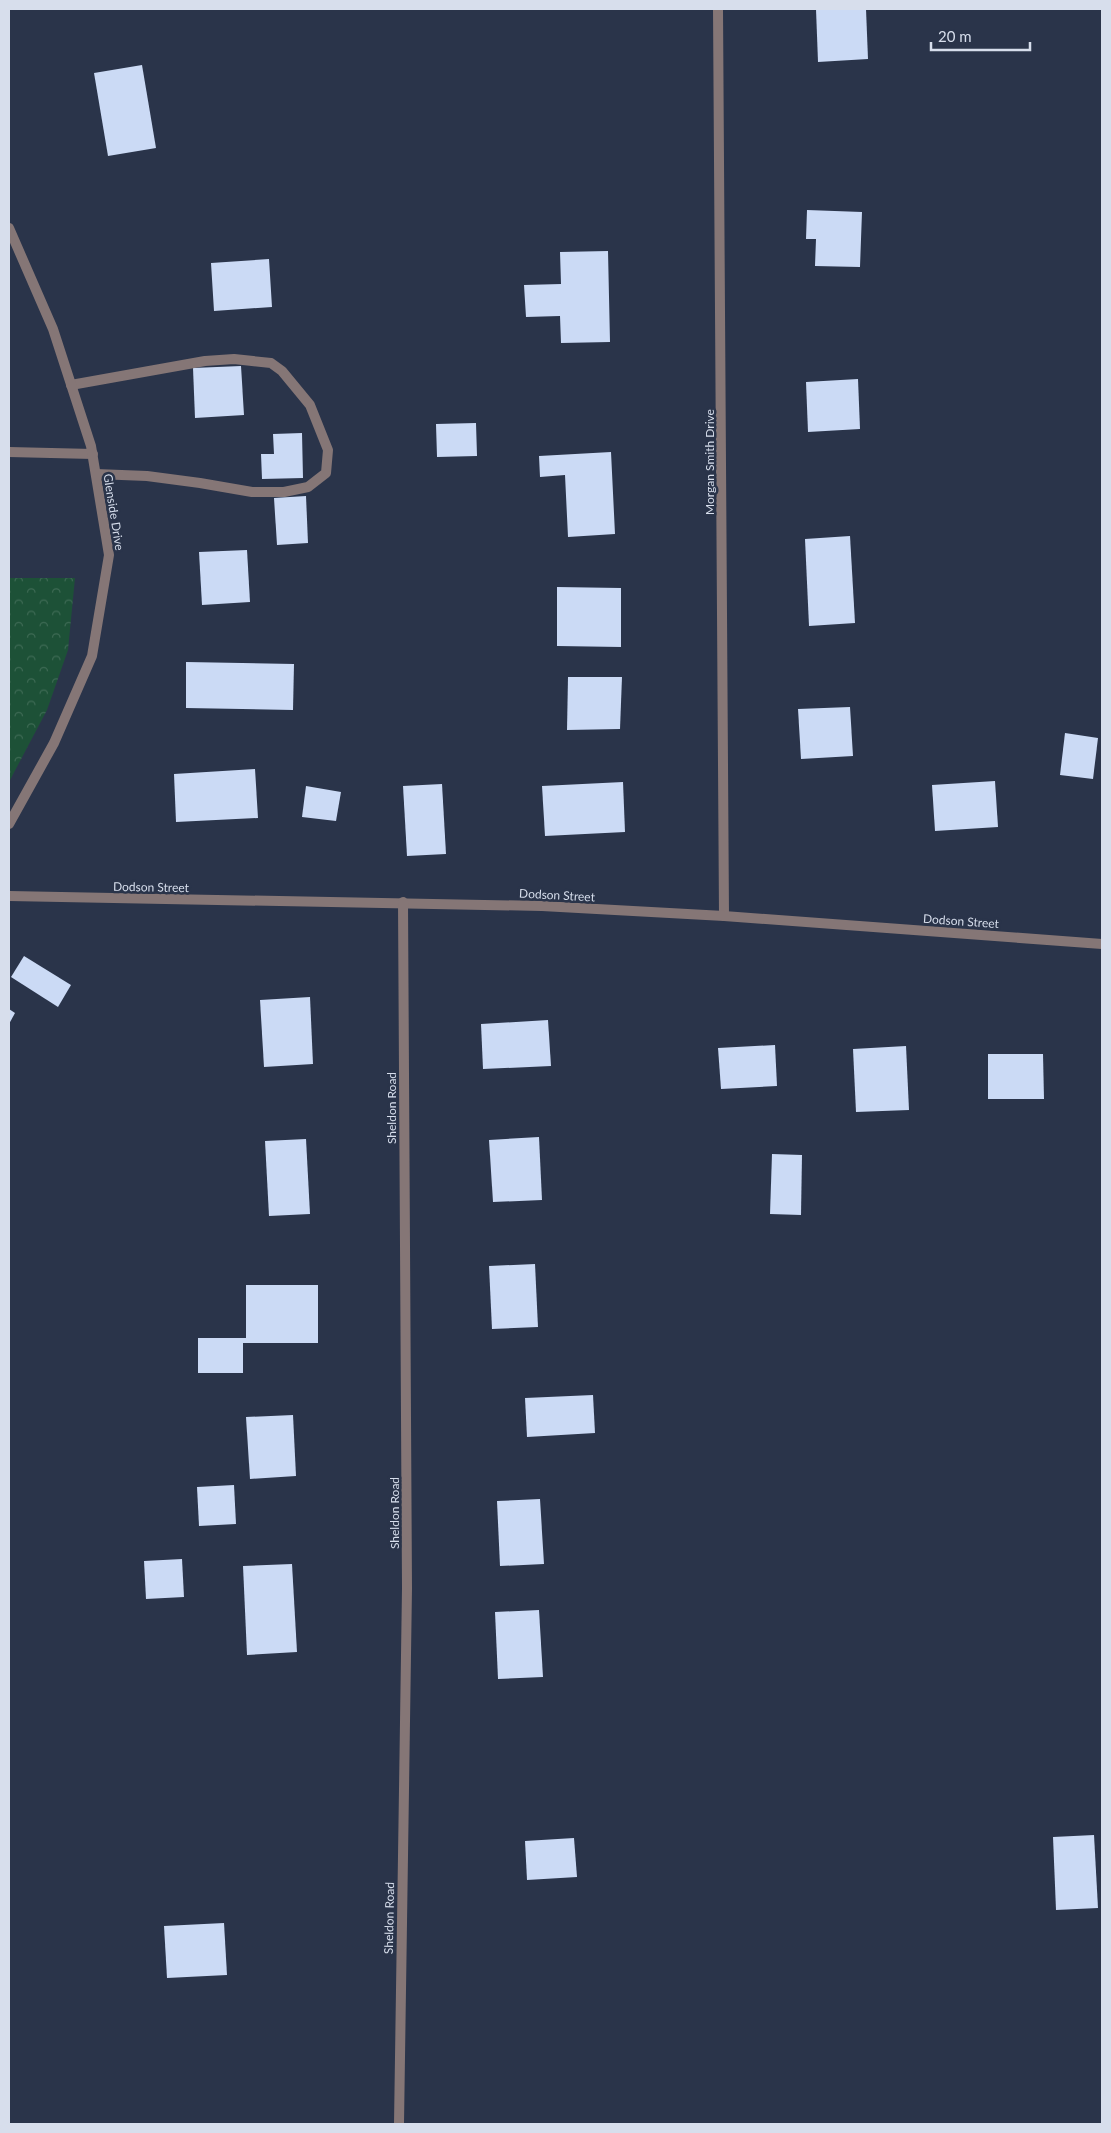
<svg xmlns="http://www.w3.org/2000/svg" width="1111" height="2133" font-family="Lato,sans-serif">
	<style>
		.forest { fill: url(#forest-crowns) }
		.building { fill: #cbdaf5 }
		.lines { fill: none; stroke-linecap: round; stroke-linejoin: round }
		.service { stroke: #857676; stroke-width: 10 }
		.minor { stroke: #857676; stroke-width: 10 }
		.labels { text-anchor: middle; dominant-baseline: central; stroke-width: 5; stroke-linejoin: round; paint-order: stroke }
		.street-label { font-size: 12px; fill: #d7deec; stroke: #2a344a }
	</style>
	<defs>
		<pattern id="forest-crowns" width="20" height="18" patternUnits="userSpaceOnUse" patternTransform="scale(1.25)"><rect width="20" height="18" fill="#1d5137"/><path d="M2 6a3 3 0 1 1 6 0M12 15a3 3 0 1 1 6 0" fill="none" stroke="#3d6a54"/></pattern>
	</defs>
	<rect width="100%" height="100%" fill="#2a344a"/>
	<polygon class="forest" points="9,578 75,578 68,650 47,710 9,782"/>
	<g class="building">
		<polygon points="816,9 866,9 868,59 818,62"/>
		<polygon points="142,65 156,148 108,156 94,73"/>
		<polygon points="807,210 862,212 860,267 815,266 816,239 806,239"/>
		<polygon points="608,251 610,342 561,343 560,316 526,317 524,285 561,284 560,252"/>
		<polygon points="269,259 272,307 214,311 211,263"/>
		<polygon points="241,366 244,415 195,418 193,368"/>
		<polygon points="858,379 860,429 808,432 806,382"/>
		<polygon points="476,423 477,456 437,457 436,424"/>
		<polygon points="302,433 303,478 262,479 261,454 274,454 273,434"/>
		<polygon points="611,452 615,534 568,537 565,475 540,477 539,456"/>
		<polygon points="306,496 308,543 277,545 274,498"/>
		<polygon points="850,536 855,623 809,626 805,539"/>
		<polygon points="247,550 250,602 202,605 199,552"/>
		<polygon points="557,587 621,588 621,647 557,646"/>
		<polygon points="186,662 294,664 293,710 186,708"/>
		<polygon points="568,677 622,677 620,729 567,730"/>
		<polygon points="850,707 853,756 801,759 798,709"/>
		<polygon points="1065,733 1098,738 1093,779 1060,775"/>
		<polygon points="255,769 258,818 176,822 174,774"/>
		<polygon points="995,781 998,827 935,831 932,785"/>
		<polygon points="623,782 625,832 545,836 542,786"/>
		<polygon points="442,784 446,854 407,856 403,786"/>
		<polygon points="306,786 341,792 336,821 302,817"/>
		<polygon points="24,956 71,985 58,1007 11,977"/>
		<polygon points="310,997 313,1064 264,1067 260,1000"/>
		<polygon points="9,1009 15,1013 9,1024"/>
		<polygon points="548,1020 551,1066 483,1069 481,1024"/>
		<polygon points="775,1045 777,1086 721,1089 718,1048"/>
		<polygon points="906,1046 909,1110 856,1112 853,1049"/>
		<polygon points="988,1054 1043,1054 1044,1099 988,1099"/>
		<polygon points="539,1137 542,1200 493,1202 489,1140"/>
		<polygon points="306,1139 310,1214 269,1216 265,1141"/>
		<polygon points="772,1154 802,1155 801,1215 770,1214"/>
		<polygon points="535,1264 538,1327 492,1329 489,1266"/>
		<polygon points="246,1285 318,1285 318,1343 243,1343 243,1373 198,1373 198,1338 246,1338"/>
		<polygon points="593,1395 595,1433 527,1437 525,1398"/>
		<polygon points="293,1415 296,1476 250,1479 246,1417"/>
		<polygon points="234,1485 236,1524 199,1526 197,1487"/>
		<polygon points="540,1499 544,1564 500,1566 497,1501"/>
		<polygon points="182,1559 184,1597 146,1599 144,1561"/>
		<polygon points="292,1564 297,1652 247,1655 243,1566"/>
		<polygon points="539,1610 543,1677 498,1679 495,1612"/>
		<polygon points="1094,1835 1098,1908 1056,1910 1053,1837"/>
		<polygon points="574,1838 577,1877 527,1880 525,1841"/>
		<polygon points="224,1923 227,1975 167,1978 164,1926"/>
	</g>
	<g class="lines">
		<g class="service">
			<polyline points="71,385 205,361 234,359 271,363 282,371 310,405 328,450 326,473 308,487 284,492 252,492 200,483 147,476 96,474"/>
			<polyline points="9,452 93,454"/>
		</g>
		<g class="minor">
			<polyline points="718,9 724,916"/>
			<polyline points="9,228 53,329 91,446 109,555 92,656 54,743 9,824"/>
			<polyline points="9,896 542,906 724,916 1102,944"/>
			<polyline points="399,2124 407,1588 403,902"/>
		</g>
	</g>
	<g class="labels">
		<g class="street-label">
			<text transform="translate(709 462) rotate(-90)">Morgan Smith Drive</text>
			<text transform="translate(114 512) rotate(81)">Glenside Drive</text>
			<text transform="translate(151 887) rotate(1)">Dodson Street</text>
			<text transform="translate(557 895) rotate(3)">Dodson Street</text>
			<text transform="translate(961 921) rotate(4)">Dodson Street</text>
			<text transform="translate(391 1108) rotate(-90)">Sheldon Road</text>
			<text transform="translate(394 1513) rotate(-90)">Sheldon Road</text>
			<text transform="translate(389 1918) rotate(-89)">Sheldon Road</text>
		</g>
	</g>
	<rect width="1111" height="2133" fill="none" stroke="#d7deec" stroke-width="20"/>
	<path d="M931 42v8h99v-8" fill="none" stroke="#d7deec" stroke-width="2.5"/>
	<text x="938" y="42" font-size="15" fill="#d7deec" stroke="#2a344a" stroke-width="4" paint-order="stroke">20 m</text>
</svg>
